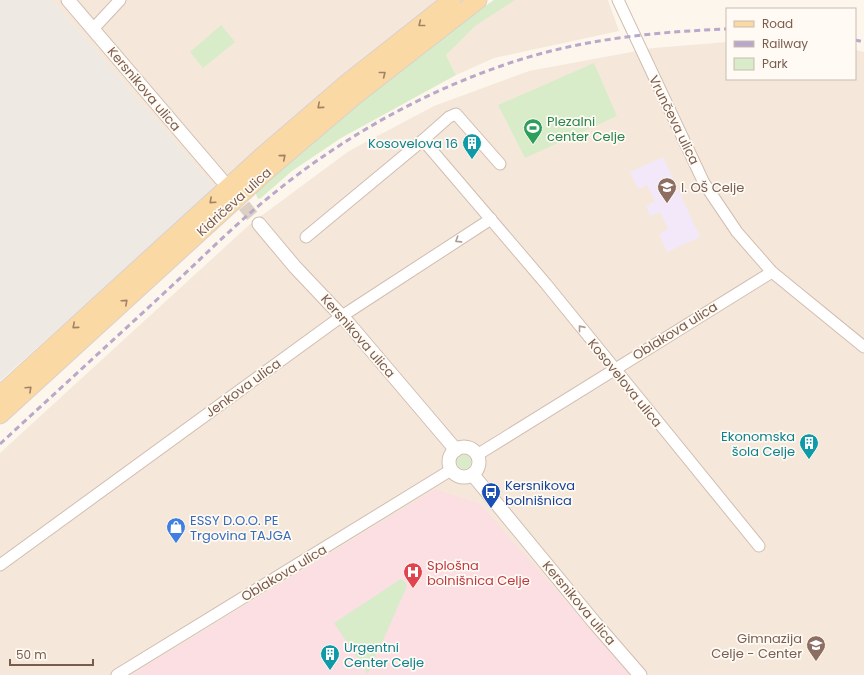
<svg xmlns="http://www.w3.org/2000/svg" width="864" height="675" font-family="Poppins,sans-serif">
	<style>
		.residential { fill: #f5e8da }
		.industrial { fill: #efe9e4 }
		.education { fill: #f3e8fa }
		.medical { fill: #fbdfe3 }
		.green { fill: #d8ecc9 }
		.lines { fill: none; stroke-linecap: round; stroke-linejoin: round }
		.tertiary-tunnel { stroke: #dcd0c4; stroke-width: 13; stroke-dasharray: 13 6; stroke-linecap: butt }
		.minor-casing { stroke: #d1beb0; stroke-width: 13 }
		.tertiary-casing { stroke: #d1beb0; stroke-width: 15 }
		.primary-casing { stroke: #dad1cd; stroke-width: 19 }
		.minor { stroke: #fff; stroke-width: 11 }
		.tertiary { stroke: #fff; stroke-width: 13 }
		.primary { stroke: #fbd9a5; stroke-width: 17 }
		.rail { stroke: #b9a8c9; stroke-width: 3; stroke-dasharray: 6 4; stroke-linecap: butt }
		.oneway { stroke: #a18267 }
		.oneway2 { stroke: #af9d94 }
		.labels { text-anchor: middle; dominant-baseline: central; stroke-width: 3.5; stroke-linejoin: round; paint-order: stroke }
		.street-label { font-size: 13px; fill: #7a5c4d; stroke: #fffaf3 }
		.leisure-label { font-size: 13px; fill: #27864d; stroke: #fffaf3; text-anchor: start }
		.culture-label { font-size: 13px; fill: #0d838f; stroke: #fffaf3; text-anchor: end }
		.education-label { font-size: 13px; fill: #785e54; stroke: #fffaf3; text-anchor: start }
		.transit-label { font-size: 13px; fill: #164399; stroke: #fffaf3; text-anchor: start }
		.shop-label { font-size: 13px; fill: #366cbe; stroke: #fffaf3; text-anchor: start }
		.health-label { font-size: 13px; fill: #be3a42; stroke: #fffaf3; text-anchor: start }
	</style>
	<rect width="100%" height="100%" fill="#fdf6ec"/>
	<g class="residential">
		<polygon points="52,0 437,0 257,149 215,188"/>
		<polygon points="494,0 608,0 619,31 494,58 456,75 446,55"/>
		<polygon points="727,42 727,79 855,79 855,50 864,52 864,675 0,675 0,453 249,225 349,151 434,106 529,71 653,48"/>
	</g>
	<polygon class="industrial" points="0,0 52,0 215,188 0,381"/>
	<polygon class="education" points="663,157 700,237 667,252 659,234 668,229 660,212 650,216 646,206 655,201 647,185 638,189 630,172"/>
	<polygon class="medical" points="435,489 480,504 631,675 131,675"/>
	<g class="green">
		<polygon points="494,0 515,0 475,26 446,55 456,75 341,138 292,171 261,198 258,199 255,192 308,144 436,39"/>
		<polygon points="221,25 235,42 203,68 190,52"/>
		<polygon points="594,63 617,116 525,158 498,105"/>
		<circle cx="464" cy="462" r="7"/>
		<polygon points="401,579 405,582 407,586 368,674 334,623"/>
	</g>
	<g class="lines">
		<polyline class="tertiary-tunnel" points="232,191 259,224"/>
		<defs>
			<g id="minor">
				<polyline points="618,0 704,183 737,232 772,272 864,347"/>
				<polyline points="93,29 120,0"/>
				<polyline points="500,164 456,114 449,117 423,140 546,284 759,546"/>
				<polyline points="306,237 423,140"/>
				<polyline points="477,455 772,272"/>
				<polyline points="0,565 342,316 491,219"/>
				<polyline points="117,675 451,470"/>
			</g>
			<g id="tertiary">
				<polyline points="68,0 221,179"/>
				<polyline points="259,224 295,267 349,324 456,450"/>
				<circle cx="464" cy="462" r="15"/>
				<polyline points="473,475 594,622 640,675"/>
			</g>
			<g id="primary">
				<polyline points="0,395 261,157 347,83 452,0"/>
				<polyline points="0,415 270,168 356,95 478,0"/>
			</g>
		</defs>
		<use href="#minor" class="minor-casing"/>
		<use href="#tertiary" class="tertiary-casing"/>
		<use href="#primary" class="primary-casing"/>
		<use href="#minor" class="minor"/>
		<use href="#tertiary" class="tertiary"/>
		<use href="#primary" class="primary"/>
		<g class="rail">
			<polyline points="855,40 864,42"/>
			<path d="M0,444C54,394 109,344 163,294C198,262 231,228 268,198C337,141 417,95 501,66C574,40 651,32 727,29"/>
		</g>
	</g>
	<defs><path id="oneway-chevron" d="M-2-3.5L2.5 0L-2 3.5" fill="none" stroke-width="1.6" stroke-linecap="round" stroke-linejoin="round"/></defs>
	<g class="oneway">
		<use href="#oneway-chevron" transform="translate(421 24) rotate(142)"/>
		<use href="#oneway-chevron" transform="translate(383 74) rotate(-38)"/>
		<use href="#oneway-chevron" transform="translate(320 106) rotate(139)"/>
		<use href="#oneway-chevron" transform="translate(283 157) rotate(-40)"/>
		<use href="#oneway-chevron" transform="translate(212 201) rotate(138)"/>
		<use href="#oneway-chevron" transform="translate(125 302) rotate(-42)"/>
		<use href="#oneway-chevron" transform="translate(75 326) rotate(139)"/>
		<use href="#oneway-chevron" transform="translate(29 389) rotate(-43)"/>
	</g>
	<g class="oneway2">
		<use href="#oneway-chevron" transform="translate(458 240) rotate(147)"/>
		<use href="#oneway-chevron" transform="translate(581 328) rotate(-129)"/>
	</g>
	<defs>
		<symbol id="stadium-pin" viewBox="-11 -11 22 30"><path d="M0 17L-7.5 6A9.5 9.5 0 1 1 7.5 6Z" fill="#2e9e5b" stroke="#fffaf3"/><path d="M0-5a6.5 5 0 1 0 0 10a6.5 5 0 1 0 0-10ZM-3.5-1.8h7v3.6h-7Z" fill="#fff"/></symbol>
		<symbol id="building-pin" viewBox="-11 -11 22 30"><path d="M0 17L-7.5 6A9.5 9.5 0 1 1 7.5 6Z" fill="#0f9aa8" stroke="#fffaf3"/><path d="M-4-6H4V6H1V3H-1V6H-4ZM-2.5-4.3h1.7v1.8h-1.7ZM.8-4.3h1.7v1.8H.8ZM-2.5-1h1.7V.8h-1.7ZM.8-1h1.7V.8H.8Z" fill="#fff"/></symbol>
		<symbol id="school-pin" viewBox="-11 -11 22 30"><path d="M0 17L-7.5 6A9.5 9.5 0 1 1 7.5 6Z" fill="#8d6e63" stroke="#fffaf3"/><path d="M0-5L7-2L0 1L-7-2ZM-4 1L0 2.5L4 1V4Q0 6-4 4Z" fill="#fff"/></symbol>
		<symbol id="bus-pin" viewBox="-11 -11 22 30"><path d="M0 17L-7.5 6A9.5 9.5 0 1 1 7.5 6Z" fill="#1a4fb4" stroke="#fffaf3"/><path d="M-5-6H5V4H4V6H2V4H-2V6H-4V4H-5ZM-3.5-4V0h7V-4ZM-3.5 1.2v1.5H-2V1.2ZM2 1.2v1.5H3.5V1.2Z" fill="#fff"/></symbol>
		<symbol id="shop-pin" viewBox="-11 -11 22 30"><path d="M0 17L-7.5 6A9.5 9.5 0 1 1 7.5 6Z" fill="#3f7fe0" stroke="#fffaf3"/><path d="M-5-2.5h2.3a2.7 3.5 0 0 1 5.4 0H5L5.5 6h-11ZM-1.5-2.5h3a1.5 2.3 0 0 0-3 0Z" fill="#fff"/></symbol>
		<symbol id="hospital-pin" viewBox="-11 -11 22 30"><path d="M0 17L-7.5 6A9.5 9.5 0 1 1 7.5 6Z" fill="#e0444e" stroke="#fffaf3"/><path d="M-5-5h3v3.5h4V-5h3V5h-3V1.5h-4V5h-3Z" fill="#fff"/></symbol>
	</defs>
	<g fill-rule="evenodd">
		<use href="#stadium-pin" x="522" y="117" width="22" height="30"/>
		<use href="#building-pin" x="461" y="132" width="22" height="30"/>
		<use href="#school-pin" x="656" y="176" width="22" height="30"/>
		<use href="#building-pin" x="798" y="432" width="22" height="30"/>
		<use href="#bus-pin" x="480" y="481" width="22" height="30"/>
		<use href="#shop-pin" x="165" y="516" width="22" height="30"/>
		<use href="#hospital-pin" x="402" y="561" width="22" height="30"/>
		<use href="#school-pin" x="805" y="634" width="22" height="30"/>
		<use href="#building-pin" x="319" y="643" width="22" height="30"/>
	</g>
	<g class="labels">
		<g class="street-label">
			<text transform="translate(144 89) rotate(50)">Kersnikova ulica</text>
			<text transform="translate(674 120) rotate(64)">Vrunčeva ulica</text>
			<text transform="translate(234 202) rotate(-42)">Kidričeva ulica</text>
			<text transform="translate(675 331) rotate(-32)">Oblakova ulica</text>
			<text transform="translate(358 336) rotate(49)">Kersnikova ulica</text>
			<text transform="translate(625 383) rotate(51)">Kosovelova ulica</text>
			<text transform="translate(243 388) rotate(-36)">Jenkova ulica</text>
			<text transform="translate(284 573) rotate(-31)">Oblakova ulica</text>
			<text transform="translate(579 603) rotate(50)">Kersnikova ulica</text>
		</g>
		<g class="leisure-label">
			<text x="547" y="121">Plezalni<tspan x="547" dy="15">center Celje</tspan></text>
		</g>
		<g class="culture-label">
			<text x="458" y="143">Kosovelova 16</text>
			<text x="795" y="436">Ekonomska<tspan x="795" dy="15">šola Celje</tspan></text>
			<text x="344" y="647" text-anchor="start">Urgentni<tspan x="344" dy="15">Center Celje</tspan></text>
		</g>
		<g class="education-label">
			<text x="681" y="187">I. OŠ Celje</text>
			<text x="802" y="638" text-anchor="end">Gimnazija<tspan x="802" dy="15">Celje - Center</tspan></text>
		</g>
		<g class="transit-label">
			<text x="505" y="485">Kersnikova<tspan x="505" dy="15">bolnišnica</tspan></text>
		</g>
		<g class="shop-label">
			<text x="190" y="520">ESSY D.O.O. PE<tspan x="190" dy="15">Trgovina TAJGA</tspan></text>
		</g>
		<g class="health-label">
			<text x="427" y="565">Splošna<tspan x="427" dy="15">bolnišnica Celje</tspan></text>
		</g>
	</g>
	<rect x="726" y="8" width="130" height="72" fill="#fffaf3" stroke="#cabbb1"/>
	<rect x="734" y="21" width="20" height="6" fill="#fbd9a5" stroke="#cabbb1"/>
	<text x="762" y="28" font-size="12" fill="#7a5c4d">Road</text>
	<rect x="734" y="41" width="20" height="6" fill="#b9a8c9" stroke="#cabbb1"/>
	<text x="762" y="48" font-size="12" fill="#7a5c4d">Railway</text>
	<rect x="734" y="58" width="20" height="12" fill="#d8ecc9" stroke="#cabbb1"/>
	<text x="762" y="68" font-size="12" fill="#7a5c4d">Park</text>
	<path d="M10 659v6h83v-6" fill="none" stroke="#7a5c4d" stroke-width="2"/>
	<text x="16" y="659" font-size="12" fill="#7a5c4d" stroke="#fffaf3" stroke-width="3" paint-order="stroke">50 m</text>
</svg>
